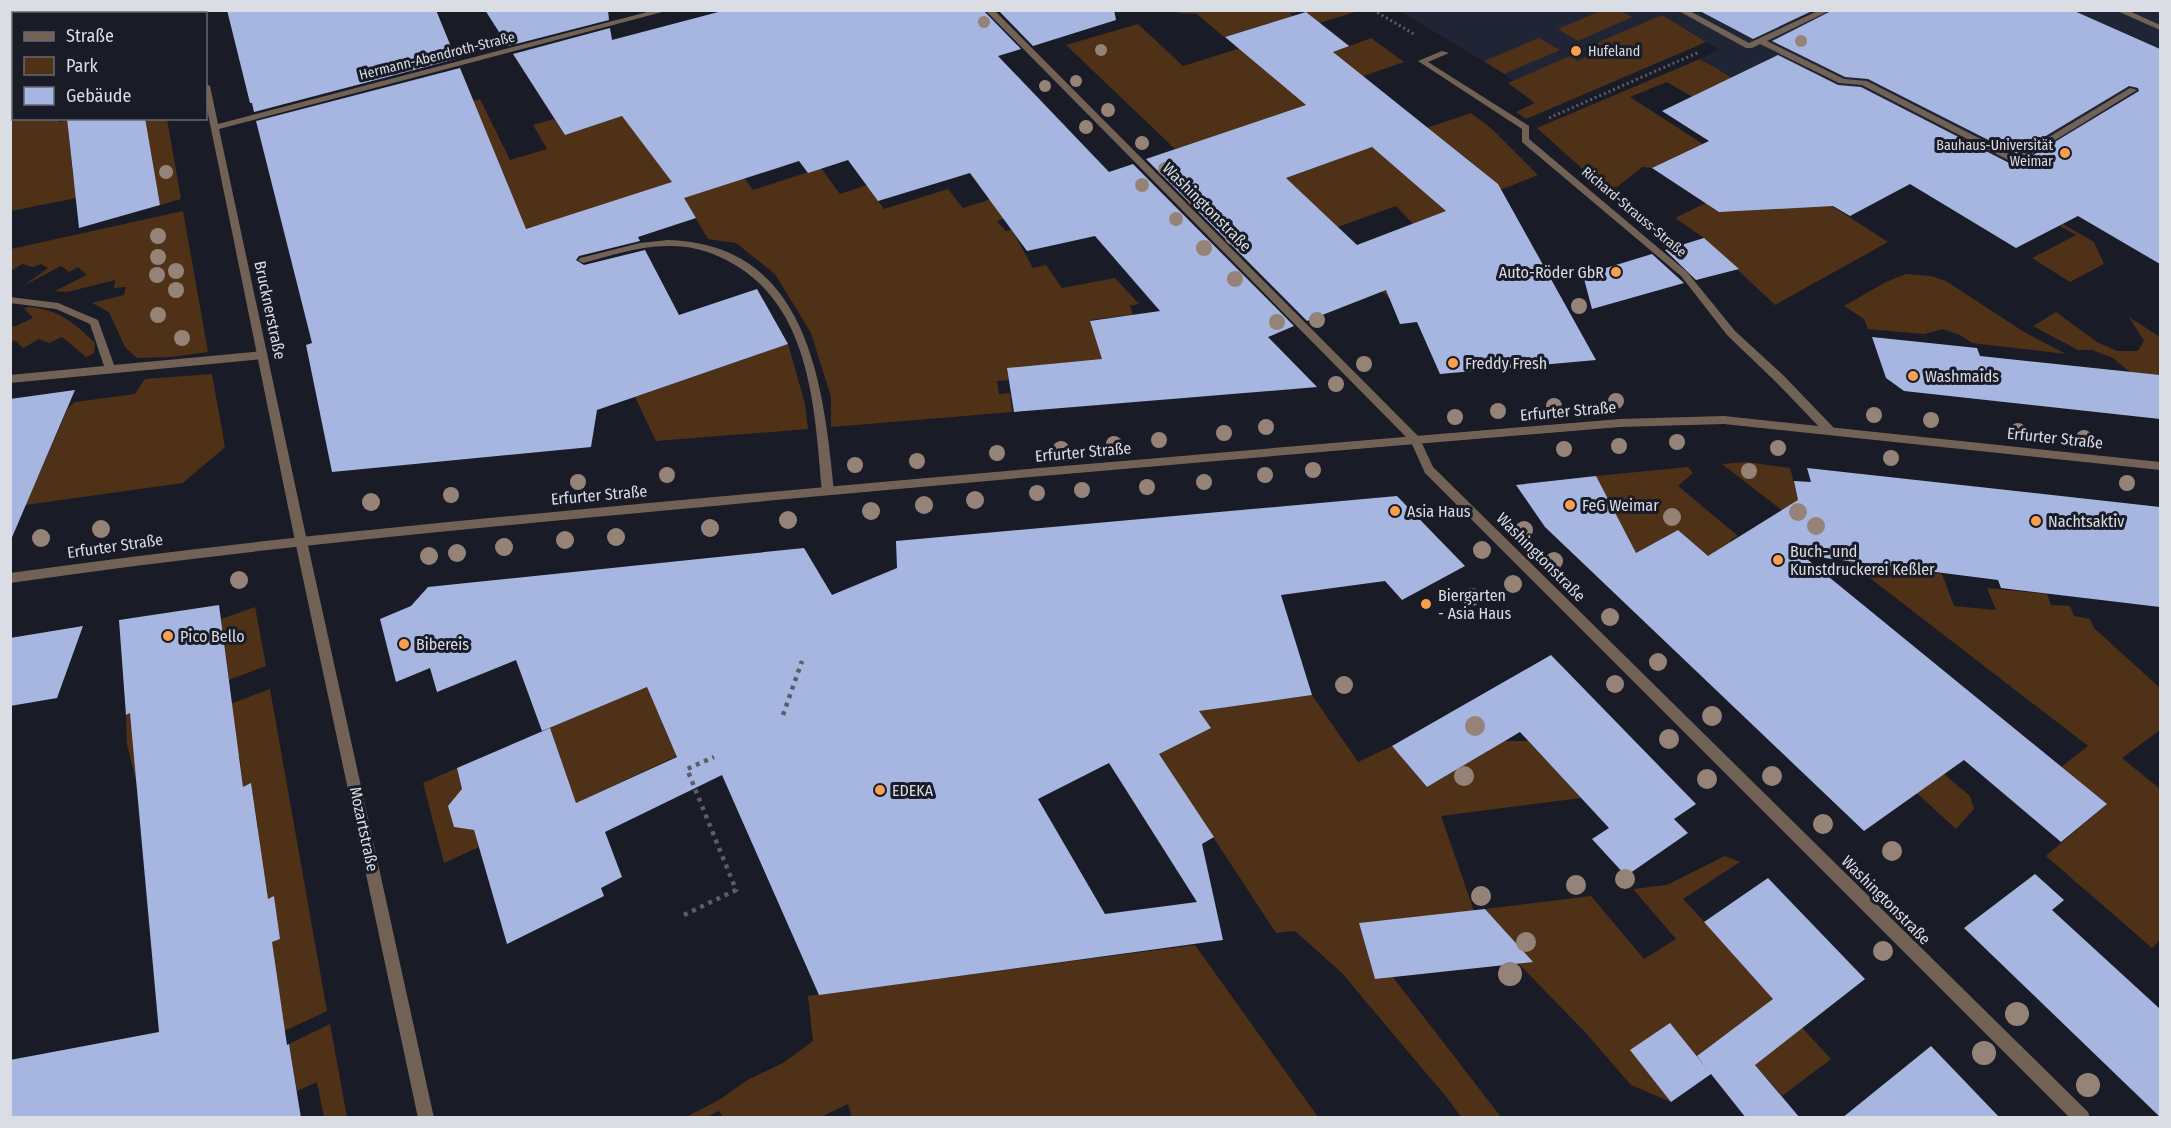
<svg xmlns="http://www.w3.org/2000/svg" width="2171" height="1128" font-family="'Fira Sans Condensed',sans-serif">
	<style>
		.built { fill: #202535 }
		.green { fill: #4f3117 }
		.building { fill: #a7b6e1; fill-rule: evenodd }
		.lines { fill: none; stroke-linecap: round; stroke-linejoin: round }
		.path-far1 { stroke: #5a5d66; stroke-width: 3; stroke-dasharray: 2 3; stroke-linecap: butt }
		.path { stroke: #5a5d66; stroke-width: 4.5; stroke-dasharray: 4 5; stroke-linecap: butt }
		.service { fill: #726256; fill-rule: evenodd }
		.minor { fill: #726256; fill-rule: evenodd }
		.tertiary { fill: #726256; fill-rule: evenodd }
		.tree { fill: #968378 }
		.poi-dot { fill: #fa9f4f; stroke: #191c27; stroke-width: 2 }
		.labels { text-anchor: middle; dominant-baseline: central; stroke-width: 6; stroke-linejoin: round; paint-order: stroke }
		.far-poi-label { font-size: 14px; fill: #dadde4; stroke: #191c27; text-anchor: start }
		.far-street-label { font-size: 14px; fill: #dadde4; stroke: #191c27 }
		.street-label { font-size: 16px; fill: #dadde4; stroke: #191c27 }
		.poi-label { font-size: 16px; fill: #dadde4; stroke: #191c27; text-anchor: start }
	</style>
	<rect width="100%" height="100%" fill="#191c27"/>
	<polygon class="built" points="1400,11 2160,11 2160,250 2009,176 1823,129 1700,59 1719,49 1706,42 1549,109 1500,71"/>
	<g class="green">
		<polygon points="1185,10 1301,11 1290,14 1293,16 1224,37 1197,14 1176,13"/>
		<polygon points="1603,10 1620,11 1632,17 1578,41 1558,29"/>
		<polygon points="1304,11 1358,11 1319,23"/>
		<polygon points="1662,15 1706,42 1526,119 1516,112 1535,103 1508,83 1570,56 1578,61 1595,52 1587,47"/>
		<polygon points="1138,24 1183,66 1260,42 1273,52 1265,55 1311,93 1298,98 1360,151 1372,147 1398,169 1414,164 1438,184 1455,178 1464,185 1477,180 1468,173 1478,168 1427,128 1471,113 1492,129 1538,175 1414,224 1461,268 1389,298 1382,291 1401,284 1358,245 1413,224 1396,206 1338,227 1295,187 1236,208 1227,200 1342,158 1324,142 1264,163 1248,148 1254,146 1236,129 1175,149 1066,45"/>
		<polygon points="1337,37 1350,46 1371,38 1404,62 1358,78 1316,44"/>
		<polygon points="1539,38 1560,50 1504,74 1484,61"/>
		<polygon points="1700,59 1745,85 1704,104 1667,82 1630,97 1703,144 1652,168 1642,167 1617,187 1606,190 1537,128"/>
		<polygon points="13,74 14,118 59,119 60,122 74,118 133,119 69,135 73,177 81,197 11,211 10,75"/>
		<polygon points="480,99 510,160 547,149 533,125 554,119 565,135 622,116 873,145 738,169 753,190 821,168 840,194 867,185 884,209 948,189 963,208 1001,196 1019,213 997,221 1006,231 1012,230 1033,268 1046,265 1062,288 1115,278 1139,304 1130,306 1133,315 1090,320 1094,332 1137,326 1166,359 1080,361 1007,369 1009,380 997,381 999,394 1010,393 1012,412 831,427 831,397 811,333 775,274 736,243 708,239 682,195 544,238 538,225 444,254 443,109"/>
		<polygon points="144,119 167,119 181,199 160,205"/>
		<polygon points="1749,182 1807,190 1888,242 1775,305 1704,238 1675,218"/>
		<polygon points="183,211 208,352 171,357 137,358 125,347 109,312 92,303 124,295 126,287 114,288 115,280 67,292 55,291 87,275 78,267 69,272 61,266 23,286 48,268 41,264 33,267 22,264 11,271 11,249"/>
		<polygon points="2063,224 2094,242 2104,264 2070,282 2032,258 2076,235 2060,226"/>
		<polygon points="1906,274 1931,276 1946,281 2024,332 2066,354 1972,343 1960,335 1943,329 1924,334 1868,329 1864,319 1844,306 1886,282"/>
		<path d="M30,307C61,311 73,322 95,343L94,353L86,357L62,337L49,343L39,339L23,348L15,340L11,343V324L14,327L33,318L24,308Z"/>
		<polygon points="2056,312 2097,342 2117,351 2138,351 2144,341 2129,317 2160,337 2160,375 2130,372 2113,358 2092,350 2078,350 2033,326"/>
		<polygon points="788,344 805,404 808,429 656,441 635,397"/>
		<polygon points="212,374 225,447 183,483 11,507 12,481 38,477 68,408 75,402 135,394 145,379"/>
		<polygon points="1746,462 1790,468 1799,501 1863,524 1875,565 1942,574 1954,606 1996,610 1987,588 2047,594 2051,605 2070,606 2074,616 2090,619 2094,628 2160,688 2160,730 2122,758 2160,789 2160,940 2152,948 2046,856 2107,804 2061,767 2088,746 1722,464"/>
		<polygon points="1688,467 1693,473 1678,486 1738,536 1730,541 1821,661 1678,530 1623,560 1596,476"/>
		<polygon points="255,607 266,666 229,680 221,619"/>
		<polygon points="647,687 677,756 576,803 549,728"/>
		<polygon points="270,689 327,1011 130,1103 272,942 280,939 274,897 262,901 251,832 258,829 251,784 243,787 240,757 219,753 137,785 127,744 126,715 157,703 159,731"/>
		<polygon points="1269,691 1272,701 1312,695 1358,762 1392,746 1427,787 1488,751 1479,741 1528,741 1581,798 1441,816 1474,911 1359,923 1375,979 1392,976 1501,1117 1461,1117 1448,1099 1341,972 1295,931 1276,933 1159,754 1210,728 1187,694"/>
		<polygon points="1871,712 1970,796 1974,809 1956,829 1846,728"/>
		<polygon points="457,768 462,789 454,827 474,830 479,847 444,863 423,783"/>
		<polygon points="1725,856 1740,862 1683,899 1831,1059 1782,1096 1728,1033 1697,1056 1671,1102 1631,1085 1584,1031 1518,963 1532,961 1485,909 1591,896 1644,959 1676,939 1633,889 1667,885"/>
		<polygon points="1195,945 1318,1117 852,1118 848,1104 821,1117 723,1117 719,1111 706,1117 686,1117 719,1100 749,1079 783,1063 813,1041 808,996"/>
		<polygon points="330,1024 347,1117 324,1117 317,1082 297,1091 289,1044"/>
	</g>
	<g class="building">
		<polygon points="227,10 436,10 456,59 254,112 252,103 250,103"/>
		<polygon points="485,10 608,10 609,20 508,46"/>
		<polygon points="726,10 983,10 1021,49 998,56 1109,172 1133,164 1294,326 1268,337 1317,387 1014,412 1007,368 1102,359 1090,321 1160,311 1095,236 1027,251 970,173 878,201 848,160 808,173 799,161 684,198 696,218 638,237 640,241 579,256 576,260 584,265 645,250 679,315 757,289 788,344 597,410 591,447 332,472 306,345 312,343 256,121 460,68 526,229 672,182 622,116 565,135 513,54 610,28 612,40"/>
		<polygon points="998,10 1114,10 1116,20 1033,46"/>
		<polygon points="1698,10 1814,10 1753,39"/>
		<polygon points="1833,10 2072,10 2160,49 2160,264 2078,216 2016,248 1910,184 1850,216 1833,206 1719,212 1652,168 1709,141 1662,111 1778,55 1838,85 1861,87 2015,166 2139,91 2138,88 2129,86 2016,154 1868,79 1845,77 1772,41"/>
		<path d="M1306,12L1349,46L1333,52L1498,184L1596,360L1440,374L1417,322L1400,324L1386,290L1307,321L1146,159L1306,105L1225,37ZM1372,147L1446,211L1357,245L1286,178Z"/>
		<polygon points="67,118 145,118 160,205 79,228"/>
		<polygon points="1704,238 1739,269 1696,280 1665,250"/>
		<polygon points="1652,254 1684,283 1592,309 1583,275"/>
		<polygon points="1872,337 1977,348 1980,356 2160,375 2160,419 1904,391 1886,378"/>
		<polygon points="75,390 10,542 10,399"/>
		<polygon points="1807,468 2160,507 2160,607 2001,588 1998,580 1802,555 2107,804 2061,842 1964,760 1864,831 1545,527 1516,485 1596,476 1636,553 1678,530 1708,556 1798,500 1794,481 1811,482"/>
		<path d="M1397,496L1465,566L1402,600L1385,581L1281,595L1312,695L1199,711L1211,728L1159,754L1214,837L1202,844L1223,940L819,995L722,775L605,832L622,877L601,888L604,896L507,944L474,830L454,827L448,806L462,789L457,768L550,728L576,803L677,757L647,687L542,731L516,660L437,692L430,668L396,682L380,619L411,606L428,587L804,548L832,595L897,568L896,541ZM1109,763L1197,902L1105,914L1038,799Z"/>
		<polygon points="219,605 243,787 251,783 268,899 274,896 280,939 272,942 287,1045 289,1044 301,1118 10,1118 10,1060 159,1032 130,713 126,715 119,620"/>
		<polygon points="83,626 57,698 10,706 10,638"/>
		<polygon points="1551,655 1696,804 1674,819 1688,833 1626,876 1592,839 1609,828 1520,732 1427,787 1392,746"/>
		<polygon points="2035,874 2064,900 2052,910 2160,1009 2160,1117 1964,928"/>
		<polygon points="1768,878 1865,979 1755,1065 1800,1118 1746,1118 1711,1074 1671,1102 1630,1050 1670,1023 1707,1069 1697,1056 1773,999 1704,922"/>
		<polygon points="1485,909 1533,962 1375,979 1359,923"/>
		<polygon points="1931,1046 2000,1118 1842,1118"/>
	</g>
	<g class="lines">
		<g class="path-far1">
			<polyline points="1373,10 1414,34"/>
			<polyline points="1549,118 1699,52"/>
		</g>
		<g class="path">
			<polyline points="783,715 802,661"/>
			<polyline points="684,915 736,890 687,769 714,757"/>
		</g>
		<g class="service">
			<polygon points="1677,10 1688,10 1749,43 1820,10 1831,10 1767,41 1844,79 1867,81 2016,157 2130,88 2137,90 2016,164 1862,85 1839,83 1760,44 1752,48 1746,48"/>
			<path d="M668,240C808,244 823,382 834,491L832,494H824L822,491C815,414 812,315 740,268C718,254 694,245 668,246C639,246 610,256 583,263L578,260L580,258L640,243Z"/>
			<polygon points="10,297 58,303 98,320 114,365 263,351 268,355 263,359 10,383 10,375 104,366 90,324 56,309 10,303"/>
		</g>
		<g class="minor">
			<polygon points="184,10 192,10 193,14 185,14"/>
			<polygon points="655,10 670,10 219,129 307,541 434,1118 418,1118 295,541 206,104 206,84 210,86 218,124"/>
			<polygon points="985,10 994,10 1419,437 1433,467 2088,1112 2090,1118 2070,1118 1425,473 1411,442"/>
			<polygon points="2115,10 2127,10 2160,25 2160,30"/>
			<polygon points="1442,51 1449,53 1428,62 1529,126 1529,139 1687,272 1735,331 1784,376 1833,427 1834,430 1833,433 1825,433 1776,382 1727,335 1681,276 1522,142 1522,129 1418,61"/>
		</g>
		<path class="tertiary" d="M1724,416L2160,462V470L1724,424L1620,427C1296,454 972,481 649,512C435,532 222,552 10,583V573C222,543 435,523 649,503C972,473 1296,446 1620,419Z"/>
	</g>
	<g class="tree">
		<circle cx="984" cy="22" r="6"/>
		<circle cx="1801" cy="41" r="6"/>
		<circle cx="1101" cy="50" r="6"/>
		<circle cx="1076" cy="81" r="6"/>
		<circle cx="1045" cy="86" r="6"/>
		<circle cx="1108" cy="110" r="7"/>
		<circle cx="1086" cy="127" r="7"/>
		<circle cx="1142" cy="143" r="7"/>
		<circle cx="1165" cy="169" r="7"/>
		<circle cx="166" cy="172" r="7"/>
		<circle cx="1142" cy="185" r="7"/>
		<circle cx="1195" cy="199" r="7"/>
		<circle cx="1176" cy="219" r="7"/>
		<circle cx="158" cy="236" r="8"/>
		<circle cx="1233" cy="237" r="8"/>
		<circle cx="1204" cy="248" r="8"/>
		<circle cx="158" cy="257" r="8"/>
		<circle cx="176" cy="271" r="8"/>
		<circle cx="157" cy="275" r="8"/>
		<circle cx="1235" cy="279" r="8"/>
		<circle cx="176" cy="290" r="8"/>
		<circle cx="1579" cy="306" r="8"/>
		<circle cx="158" cy="315" r="8"/>
		<circle cx="1317" cy="320" r="8"/>
		<circle cx="1277" cy="322" r="8"/>
		<circle cx="182" cy="338" r="8"/>
		<circle cx="1364" cy="364" r="8"/>
		<circle cx="1336" cy="384" r="8"/>
		<circle cx="1616" cy="401" r="8"/>
		<circle cx="1554" cy="406" r="8"/>
		<circle cx="1498" cy="411" r="8"/>
		<circle cx="1874" cy="415" r="8"/>
		<circle cx="1455" cy="417" r="8"/>
		<circle cx="1931" cy="420" r="8"/>
		<circle cx="1266" cy="427" r="8"/>
		<circle cx="2018" cy="431" r="8"/>
		<circle cx="1224" cy="433" r="8"/>
		<circle cx="2084" cy="438" r="8"/>
		<circle cx="1159" cy="440" r="8"/>
		<circle cx="1677" cy="442" r="8"/>
		<circle cx="1114" cy="444" r="8"/>
		<circle cx="1619" cy="446" r="8"/>
		<circle cx="1778" cy="448" r="8"/>
		<circle cx="1061" cy="449" r="8"/>
		<circle cx="1564" cy="449" r="8"/>
		<circle cx="997" cy="453" r="8"/>
		<circle cx="1891" cy="458" r="8"/>
		<circle cx="917" cy="461" r="8"/>
		<circle cx="855" cy="465" r="8"/>
		<circle cx="1313" cy="470" r="8"/>
		<circle cx="1749" cy="471" r="8"/>
		<circle cx="667" cy="475" r="8"/>
		<circle cx="1265" cy="475" r="8"/>
		<circle cx="578" cy="482" r="8"/>
		<circle cx="1204" cy="482" r="8"/>
		<circle cx="2127" cy="483" r="8"/>
		<circle cx="1147" cy="487" r="8"/>
		<circle cx="1082" cy="490" r="8"/>
		<circle cx="1037" cy="493" r="8"/>
		<circle cx="451" cy="495" r="8"/>
		<circle cx="975" cy="500" r="9"/>
		<circle cx="371" cy="502" r="9"/>
		<circle cx="924" cy="505" r="9"/>
		<circle cx="871" cy="511" r="9"/>
		<circle cx="1798" cy="512" r="9"/>
		<circle cx="1672" cy="517" r="9"/>
		<circle cx="788" cy="520" r="9"/>
		<circle cx="1816" cy="526" r="9"/>
		<circle cx="710" cy="528" r="9"/>
		<circle cx="101" cy="529" r="9"/>
		<circle cx="1524" cy="530" r="9"/>
		<circle cx="616" cy="537" r="9"/>
		<circle cx="41" cy="538" r="9"/>
		<circle cx="565" cy="540" r="9"/>
		<circle cx="504" cy="547" r="9"/>
		<circle cx="1482" cy="550" r="9"/>
		<circle cx="457" cy="553" r="9"/>
		<circle cx="429" cy="556" r="9"/>
		<circle cx="1554" cy="561" r="9"/>
		<circle cx="239" cy="580" r="9"/>
		<circle cx="1513" cy="584" r="9"/>
		<circle cx="1472" cy="597" r="9"/>
		<circle cx="1610" cy="617" r="9"/>
		<circle cx="1658" cy="662" r="9"/>
		<circle cx="1615" cy="684" r="9"/>
		<circle cx="1344" cy="685" r="9"/>
		<circle cx="1712" cy="716" r="10"/>
		<circle cx="1475" cy="726" r="10"/>
		<circle cx="1669" cy="739" r="10"/>
		<circle cx="1464" cy="776" r="10"/>
		<circle cx="1772" cy="776" r="10"/>
		<circle cx="1707" cy="779" r="10"/>
		<circle cx="1823" cy="824" r="10"/>
		<circle cx="1892" cy="851" r="10"/>
		<circle cx="1625" cy="879" r="10"/>
		<circle cx="1576" cy="885" r="10"/>
		<circle cx="1481" cy="896" r="10"/>
		<circle cx="1526" cy="942" r="10"/>
		<circle cx="1883" cy="951" r="10"/>
		<circle cx="1510" cy="974" r="12"/>
		<circle cx="2017" cy="1014" r="12"/>
		<circle cx="1984" cy="1053" r="12"/>
		<circle cx="2088" cy="1085" r="12"/>
	</g>
	<g class="poi-dot">
		<circle cx="1576" cy="51" r="6"/>
		<circle cx="2065" cy="153" r="6"/>
		<circle cx="1616" cy="272" r="6"/>
		<circle cx="1453" cy="363" r="6"/>
		<circle cx="1913" cy="376" r="6"/>
		<circle cx="1570" cy="505" r="6"/>
		<circle cx="1395" cy="511" r="6"/>
		<circle cx="2036" cy="521" r="6"/>
		<circle cx="1778" cy="560" r="6"/>
		<circle cx="1426" cy="604" r="6"/>
		<circle cx="168" cy="636" r="6"/>
		<circle cx="404" cy="644" r="6"/>
		<circle cx="880" cy="790" r="6"/>
	</g>
	<g class="labels">
		<g class="far-poi-label">
			<text x="1588" y="51">Hufeland</text>
			<text x="2053" y="145" text-anchor="end">Bauhaus-Universität<tspan x="2053" dy="16">Weimar</tspan></text>
		</g>
		<g class="far-street-label">
			<text transform="translate(437 56) rotate(-14)">Hermann-Abendroth-Straße</text>
			<text transform="translate(1634 212) rotate(40)">Richard-Strauss-Straße</text>
		</g>
		<g class="street-label">
			<text transform="translate(1207 207) rotate(45)">Washingtonstraße</text>
			<text transform="translate(270 310) rotate(78)">Brucknerstraße</text>
			<text transform="translate(1568 411) rotate(-5)">Erfurter Straße</text>
			<text transform="translate(2055 438) rotate(6)">Erfurter Straße</text>
			<text transform="translate(1083 452) rotate(-5)">Erfurter Straße</text>
			<text transform="translate(599 495) rotate(-5)">Erfurter Straße</text>
			<text transform="translate(115 546) rotate(-8)">Erfurter Straße</text>
			<text transform="translate(1541 557) rotate(45)">Washingtonstraße</text>
			<text transform="translate(364 829) rotate(78)">Mozartstraße</text>
			<text transform="translate(1886 900) rotate(45)">Washingtonstraße</text>
		</g>
		<g class="poi-label">
			<text x="1604" y="272" text-anchor="end">Auto-Röder GbR</text>
			<text x="1465" y="363">Freddy Fresh</text>
			<text x="1925" y="376">Washmaids</text>
			<text x="1582" y="505">FeG Weimar</text>
			<text x="1407" y="511">Asia Haus</text>
			<text x="2048" y="521">Nachtsaktiv</text>
			<text x="1790" y="551">Buch- und<tspan x="1790" dy="18">Kunstdruckerei Keßler</tspan></text>
			<text x="1438" y="595">Biergarten<tspan x="1438" dy="18">- Asia Haus</tspan></text>
			<text x="180" y="636">Pico Bello</text>
			<text x="416" y="644">Bibereis</text>
			<text x="892" y="790">EDEKA</text>
		</g>
	</g>
	<rect width="2171" height="1128" fill="none" stroke="#dadde4" stroke-width="24"/>
	<rect x="12" y="12" width="195" height="108" fill="#191c27" stroke="#666973" stroke-width="1.5"/>
	<rect x="24" y="32" width="30" height="9" fill="#726256" stroke="#666973" stroke-width="1.5"/>
	<text x="66" y="42" font-size="18" fill="#dadde4">Straße</text>
	<rect x="24" y="57" width="30" height="18" fill="#4f3117" stroke="#666973" stroke-width="1.5"/>
	<text x="66" y="72" font-size="18" fill="#dadde4">Park</text>
	<rect x="24" y="87" width="30" height="18" fill="#a7b6e1" stroke="#666973" stroke-width="1.5"/>
	<text x="66" y="102" font-size="18" fill="#dadde4">Gebäude</text>
</svg>
